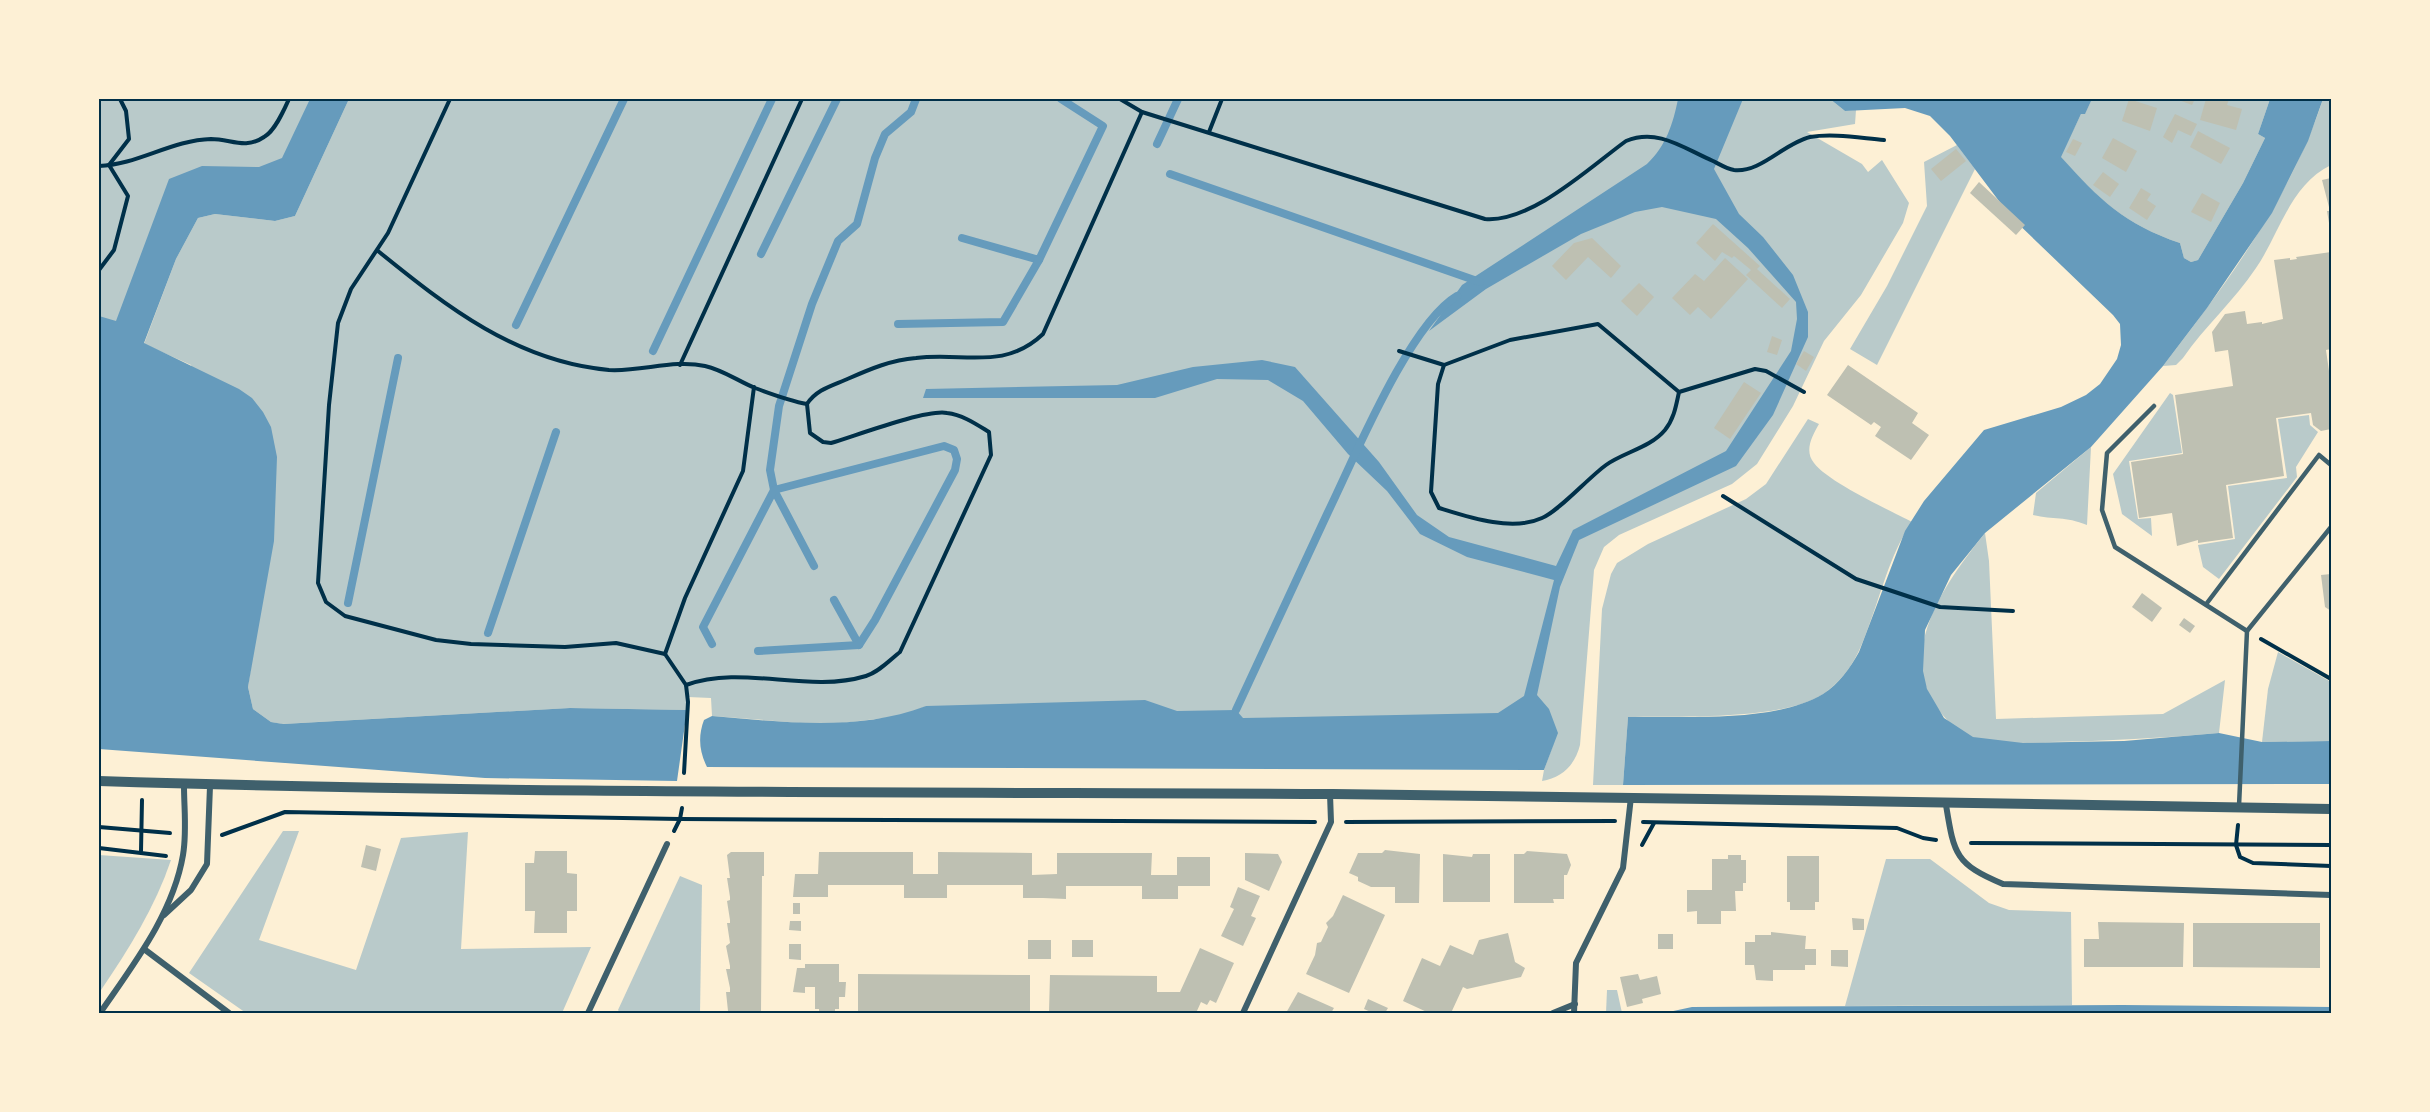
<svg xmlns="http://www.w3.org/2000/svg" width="2430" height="1112" font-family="Signika,sans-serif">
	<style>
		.green { fill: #b9caca }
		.water { fill: #669bbc }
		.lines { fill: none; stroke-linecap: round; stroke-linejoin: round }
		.stream { stroke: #669bbc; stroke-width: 8 }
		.building { fill: #bec0b2 }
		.path { stroke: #003049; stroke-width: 4 }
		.service { stroke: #3f606c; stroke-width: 4.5 }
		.minor { stroke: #3f606c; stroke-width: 6 }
		.tertiary { stroke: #3f606c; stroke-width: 10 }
		.neatline { fill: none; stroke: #003049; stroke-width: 2 }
	</style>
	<rect width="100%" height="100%" fill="#fdf0d5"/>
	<g class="green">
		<polygon points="99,99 332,99 284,205 192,199 126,354 99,728"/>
		<path d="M349,99H1830L1845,111L1856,110L1855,124L1807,132L1862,164L1868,172L1882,160L1909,203L1903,223L1861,295L1824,341L1793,406L1757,464L1732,484L1619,535L1604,547L1594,570L1580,745C1575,765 1562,778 1542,781L1544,770L1553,745L1230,740L946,706H927L901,716L826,725L712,716L711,698L688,697L687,710L570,708L282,724L271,722L253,709L248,687L253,653L191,365L144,344L176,259L198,218L215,214L275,221L295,216Z"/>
		<path d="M2092,99H2270L2258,134L2265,138L2243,183L2198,260L2191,262L2184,258L2180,243C2124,224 2100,200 2060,157L2081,114L2085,113Z"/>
		<path d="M2323,99H2331V165C2290,185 2280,233 2256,268C2234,301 2205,326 2183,358L2176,365L2163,366C2226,284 2290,199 2323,99Z"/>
		<polygon points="1957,145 1975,169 1877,365 1850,349 1887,286 1927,206 1924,162"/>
		<polygon points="2170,393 2173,395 2182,453 2129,461 2138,519 2151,518 2152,536 2122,514 2113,474"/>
		<polygon points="2309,415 2310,425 2318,432 2296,467 2297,477 2219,579 2203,567 2198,545 2235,539 2228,486 2287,478 2278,419"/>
		<path d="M1808,419L1819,424C1812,436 1804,451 1814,463C1828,482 1889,510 1912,522C1889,555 1880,599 1865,636C1857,658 1846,677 1826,692C1788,721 1678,716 1628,717L1623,785H1593L1602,609L1611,574L1617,563L1648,544L1746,499L1766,484Z"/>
		<path d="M2091,447L2087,525C2065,516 2054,520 2033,515L2036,493Z"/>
		<path d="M1985,533L1989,561L1996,719L2163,714L2225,680L2219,733C2162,738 2106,741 2050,742C2026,743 1995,745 1972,737C1958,732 1946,720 1938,709C1894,651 1949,578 1985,533Z"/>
		<polygon points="2278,652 2331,682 2331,741 2262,742 2268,689"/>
		<polygon points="283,831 299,831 259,940 356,970 401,838 468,832 461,949 591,947 562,1013 246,1013 189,973"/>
		<path d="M99,855L171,860C155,907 129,949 101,990L99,988Z"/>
		<polygon points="1886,859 1930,859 1989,903 2009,910 2071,912 2072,1005 1845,1006"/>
		<polygon points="680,876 702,885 700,1013 620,1013 618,1010"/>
		<polygon points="1607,990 1617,990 1622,1013 1606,1013"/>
	</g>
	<g class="water">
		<polygon points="310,99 349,99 295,216 275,221 215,214 198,218 176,259 144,343 239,389 252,398 263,412 271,427 277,457 274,541 248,687 253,709 271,722 283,724 570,708 687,710 677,781 485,778 99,749 99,316 116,321 169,179 202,166 259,167 282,158"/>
		<path d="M1678,99H1743L1714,169L1739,214L1763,237L1793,275L1808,312V337L1773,415L1736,466L1579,540L1560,587L1537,695L1549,709L1558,733L1544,770L707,767C699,751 698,736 704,720L712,716C784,722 857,732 926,706L1145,700L1177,711L1236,710L1243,718L1498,713L1524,696L1554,580L1467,557L1420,534L1387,491L1348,454L1303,401L1268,380L1217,379L1155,398H923L926,389L1117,385L1193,367L1262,360L1295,367L1379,462L1417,515L1449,537L1556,566L1573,530L1726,451L1791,351L1797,319L1796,302L1748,248L1716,219L1662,207L1635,212L1581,234L1486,289L1429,331L1462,285L1647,164C1666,146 1673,124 1678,99Z"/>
		<path d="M1830,99H2092L2085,114H2081L2061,157C2100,200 2124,224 2180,243L2184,258L2191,262L2198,260L2243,183L2265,138L2258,134L2270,99H2323L2308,141L2272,213L2207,308L2163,366L2091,447L1985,533L1951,575L1925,630L1923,671L1927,689L1944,718L1973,737L2023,743L2124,741L2219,733L2262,742L2331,741V784L1623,785L1628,717C1684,716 1775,723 1823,694C1839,684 1850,668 1859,652L1905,531L1924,501L1984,430L2061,407L2086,395L2100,384L2117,359L2121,345L2120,324L2113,315L2011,217L1950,136L1930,116L1905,108L1845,111Z"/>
		<polygon points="2122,1005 2331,1007 2331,1013 1664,1013 1692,1007"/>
	</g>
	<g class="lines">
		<g class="stream">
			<polyline points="1157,144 1178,99"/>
			<polyline points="1170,174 1480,282"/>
			<polyline points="962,238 1039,260 1103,126 1061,99"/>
			<polyline points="761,254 837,99"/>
			<polyline points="898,324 1003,322 1039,260"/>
			<polyline points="516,325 624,99"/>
			<polyline points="653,351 772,99"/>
			<polyline points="814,566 774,490 770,470 779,406 812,304 838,241 857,224 875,158 885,134 911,112 916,99"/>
			<polyline points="834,600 859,645"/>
			<polyline points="348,603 398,358"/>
			<polyline points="488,633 556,432"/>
			<polyline points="712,644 703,627 774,490 944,446 954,450 957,459 955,470 875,620 859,645 758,651"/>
			<path d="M1236,710C1267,644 1297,578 1328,512C1354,459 1409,324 1457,296"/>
		</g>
	</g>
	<g class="building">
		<polygon points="2129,99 2157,108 2150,131 2122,121"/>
		<polygon points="2176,99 2195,99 2192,105"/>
		<polygon points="2206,99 2229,99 2227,105 2242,109 2236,130 2200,120"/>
		<polygon points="2175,114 2197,124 2191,136 2178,130 2172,143 2163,137"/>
		<polygon points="2198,131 2230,148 2221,164 2190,147"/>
		<polygon points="2113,138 2137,151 2126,172 2102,158"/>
		<polygon points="2073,139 2082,143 2075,156 2066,152"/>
		<polygon points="1956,149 1966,161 1941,181 1931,169"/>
		<polygon points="2103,172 2119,184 2110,197 2093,185"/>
		<polygon points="2331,178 2331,229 2330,229 2327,211 2330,211 2322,180"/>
		<polygon points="1979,182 2025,225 2016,235 1970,193"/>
		<polygon points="2141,188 2151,194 2147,200 2156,206 2147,220 2129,208"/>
		<polygon points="2202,193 2220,203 2211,222 2191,212"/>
		<polygon points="1713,224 1760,266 1757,269 1790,299 1782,308 1746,275 1751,270 1734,256 1732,258 1722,252 1715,261 1696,243"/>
		<polygon points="1592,238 1621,266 1611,278 1588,257 1566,280 1552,266 1574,243"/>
		<polygon points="2331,252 2331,349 2326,350 2331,385 2331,429 2321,431 2313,425 2311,413 2276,418 2284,476 2226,485 2233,538 2198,543 2198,540 2177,546 2172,513 2139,518 2131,462 2183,454 2175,395 2233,386 2228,350 2215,352 2212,332 2225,314 2245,311 2247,324 2262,322 2262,324 2283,319 2274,260 2290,258 2290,260 2297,259 2296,257"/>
		<polygon points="1725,258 1748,279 1711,319 1698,307 1690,315 1672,298 1695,274 1704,281"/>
		<polygon points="1639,283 1654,297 1637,316 1621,301"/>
		<polygon points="1772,336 1782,340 1777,355 1767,352"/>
		<polygon points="1804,351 1814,357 1806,371 1796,364"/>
		<polygon points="1848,365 1918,413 1912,423 1929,435 1911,460 1875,436 1881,427 1874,422 1871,425 1827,395"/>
		<polygon points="1744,382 1761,393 1730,439 1714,428"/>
		<polygon points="2331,574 2331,611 2325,607 2321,575"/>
		<polygon points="2142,593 2162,608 2152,622 2132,607"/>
		<polygon points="2184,618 2195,626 2190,633 2179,625"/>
		<polygon points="366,845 381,849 376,871 361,867"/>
		<polygon points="1385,850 1420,854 1419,903 1395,903 1395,887 1371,887 1358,881 1358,877 1349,873 1358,853 1382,853"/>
		<polygon points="535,851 567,851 567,873 577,874 577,911 567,911 567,933 534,933 535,911 525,911 525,863 534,863"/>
		<polygon points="1527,851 1567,854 1571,865 1567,875 1564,875 1564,899 1553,899 1554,903 1514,903 1514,854 1524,854"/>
		<polygon points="731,852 764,852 764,876 762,876 761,1013 728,1011 726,992 730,992 730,988 726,969 730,969 730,966 726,946 730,943 727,923 730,923 730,920 727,901 730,900 730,897 727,878 730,878 727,855"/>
		<polygon points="819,852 913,852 913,874 938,874 938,852 1032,853 1032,875 1057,874 1057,853 1152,853 1151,875 1177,875 1177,857 1210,857 1210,886 1178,886 1178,899 1142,899 1142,886 1066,886 1066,899 1043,898 1023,898 1023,885 947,885 947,898 904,898 904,885 828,885 828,897 793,897 795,874 818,874"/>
		<polygon points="1245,853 1278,854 1282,862 1269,891 1245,880"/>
		<polygon points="1443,854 1472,857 1473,854 1490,854 1490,902 1443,902"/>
		<polygon points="1728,855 1741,855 1741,860 1746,860 1746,883 1743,883 1743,891 1735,891 1736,911 1721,911 1721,924 1697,924 1697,911 1687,912 1687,890 1712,890 1712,859 1728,859"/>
		<polygon points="1787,856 1819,856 1819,902 1815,902 1815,910 1790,910 1790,902 1787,902"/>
		<polygon points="1238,887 1260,896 1251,916 1256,918 1243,946 1221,936 1234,909 1230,907"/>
		<polygon points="1343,895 1385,915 1349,993 1306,974 1315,955 1317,943 1321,942 1328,927 1326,923 1333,916"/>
		<rect x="793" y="903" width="7" height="11"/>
		<polygon points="1852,918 1864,919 1864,930 1853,930"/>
		<polygon points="790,921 801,921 801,931 789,930"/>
		<polygon points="2098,922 2184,923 2183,967 2084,967 2084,939 2099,939"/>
		<polygon points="2193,923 2320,923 2320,968 2193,967"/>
		<polygon points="1771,932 1806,936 1805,949 1816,949 1816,965 1805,965 1805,970 1773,970 1773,981 1756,980 1754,965 1745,965 1745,942 1755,942 1755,935 1771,935"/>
		<polygon points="1508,933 1515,962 1525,968 1521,977 1467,989 1463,987 1451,1013 1429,1013 1403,1001 1422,958 1440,966 1450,945 1473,955 1479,940"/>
		<rect x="1658" y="934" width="15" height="15"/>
		<rect x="1028" y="940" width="23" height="19"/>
		<rect x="1072" y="940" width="21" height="17"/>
		<polygon points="789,944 801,944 801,960 789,959"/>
		<polygon points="1200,948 1234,963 1216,1003 1210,1000 1207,1005 1201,1002 1196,1013 1049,1012 1050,975 1157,976 1157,992 1180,992"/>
		<polygon points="1831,950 1848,950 1848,967 1831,966"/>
		<polygon points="805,964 839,964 839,982 846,982 845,997 839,997 839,1009 835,1009 835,1012 819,1012 819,1009 815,1009 815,987 805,987 805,993 793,992 797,968 805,968"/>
		<polygon points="858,974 1030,975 1030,1012 861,1013 858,1011"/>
		<polygon points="1638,974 1640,980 1657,976 1661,994 1642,999 1643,1003 1627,1007 1620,977"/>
		<polygon points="1298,992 1334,1008 1331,1013 1286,1013"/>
		<polygon points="1368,999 1388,1008 1385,1013 1373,1013 1364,1009"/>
	</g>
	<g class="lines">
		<g class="path">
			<polyline points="450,99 388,233 351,289 338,323 329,405 318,583 326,602 345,616 436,640 471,644 565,647 616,643 665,654 686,685 688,702 684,773"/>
			<path d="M1120,99L1142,112L1485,219C1531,223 1590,167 1626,141C1658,128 1683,148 1713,161C1719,164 1727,169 1734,170C1761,173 1784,143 1810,137C1833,133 1860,138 1884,140"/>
			<polyline points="1209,132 1222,99"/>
			<path d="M99,166C137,165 172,140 211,139C231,139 245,150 264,137C275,131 284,110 289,99"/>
			<path d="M378,251C447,307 517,362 609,370C641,372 674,359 705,366C723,370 738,381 755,388C771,394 790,401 807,404C816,390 831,386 845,380C868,370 890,360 916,358C964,352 1004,371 1043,334L1142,112"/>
			<polyline points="99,270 114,250 128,196 109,165 129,139 126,111 120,99"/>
			<polyline points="1399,351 1444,365"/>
			<polyline points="680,365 802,99"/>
			<path d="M1679,392L1598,324L1510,340L1444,365L1438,384L1431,492L1439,508C1468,517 1512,532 1542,518C1559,511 1588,478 1606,465C1624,452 1650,448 1665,430C1674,419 1676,406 1679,392L1755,369L1766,371L1804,392"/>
			<polyline points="1723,496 1856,579 1940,607 2013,611"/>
			<polyline points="2261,639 2331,679"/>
			<polyline points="665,654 685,598 743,471 754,387"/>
			<path d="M686,685C743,664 807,694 866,676C879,672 890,660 900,652L991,455L989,432C976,424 963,415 947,413C926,409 855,436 831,443L823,442L810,433L807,404"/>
			<polyline points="1346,822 1615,821"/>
			<polyline points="1643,822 1897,828 1923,838 1936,840"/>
			<polyline points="2238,825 2236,845 2240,857 2253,863 2331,866"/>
			<polyline points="99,827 170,833"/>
			<polyline points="674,831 680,819 682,808"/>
			<polyline points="222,835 285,812 680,819 1315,822"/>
			<polyline points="1971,843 2331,845"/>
			<polyline points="1642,845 1654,823"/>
			<polyline points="99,848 166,856"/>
			<polyline points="141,851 142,800"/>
		</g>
		<g class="service">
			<polyline points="2154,406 2107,453 2102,510 2115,547 2247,631"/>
			<polyline points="2207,603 2319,455 2331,465"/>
			<polyline points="2239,806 2247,631 2331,527"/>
		</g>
		<g class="minor">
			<path d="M1946,805C1954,854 1955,864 2003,884L2331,895"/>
			<polyline points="164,915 191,890 207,864 210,786"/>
			<polyline points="144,949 229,1013"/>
			<path d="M100,1013C133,965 173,914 183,855C187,832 184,808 184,786"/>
			<polyline points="588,1013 667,844"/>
			<polyline points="1243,1013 1331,822 1330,794"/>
			<polyline points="1553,1013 1575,1004"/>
			<polyline points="1574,1013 1576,963 1623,868 1631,797"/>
		</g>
		<path class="tertiary" d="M99,781C510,794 921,792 1333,794C1666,796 1998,805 2331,809"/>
	</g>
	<rect width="2430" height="1112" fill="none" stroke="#fdf0d5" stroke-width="201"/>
	<rect x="100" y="100" width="2230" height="912" class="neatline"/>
</svg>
